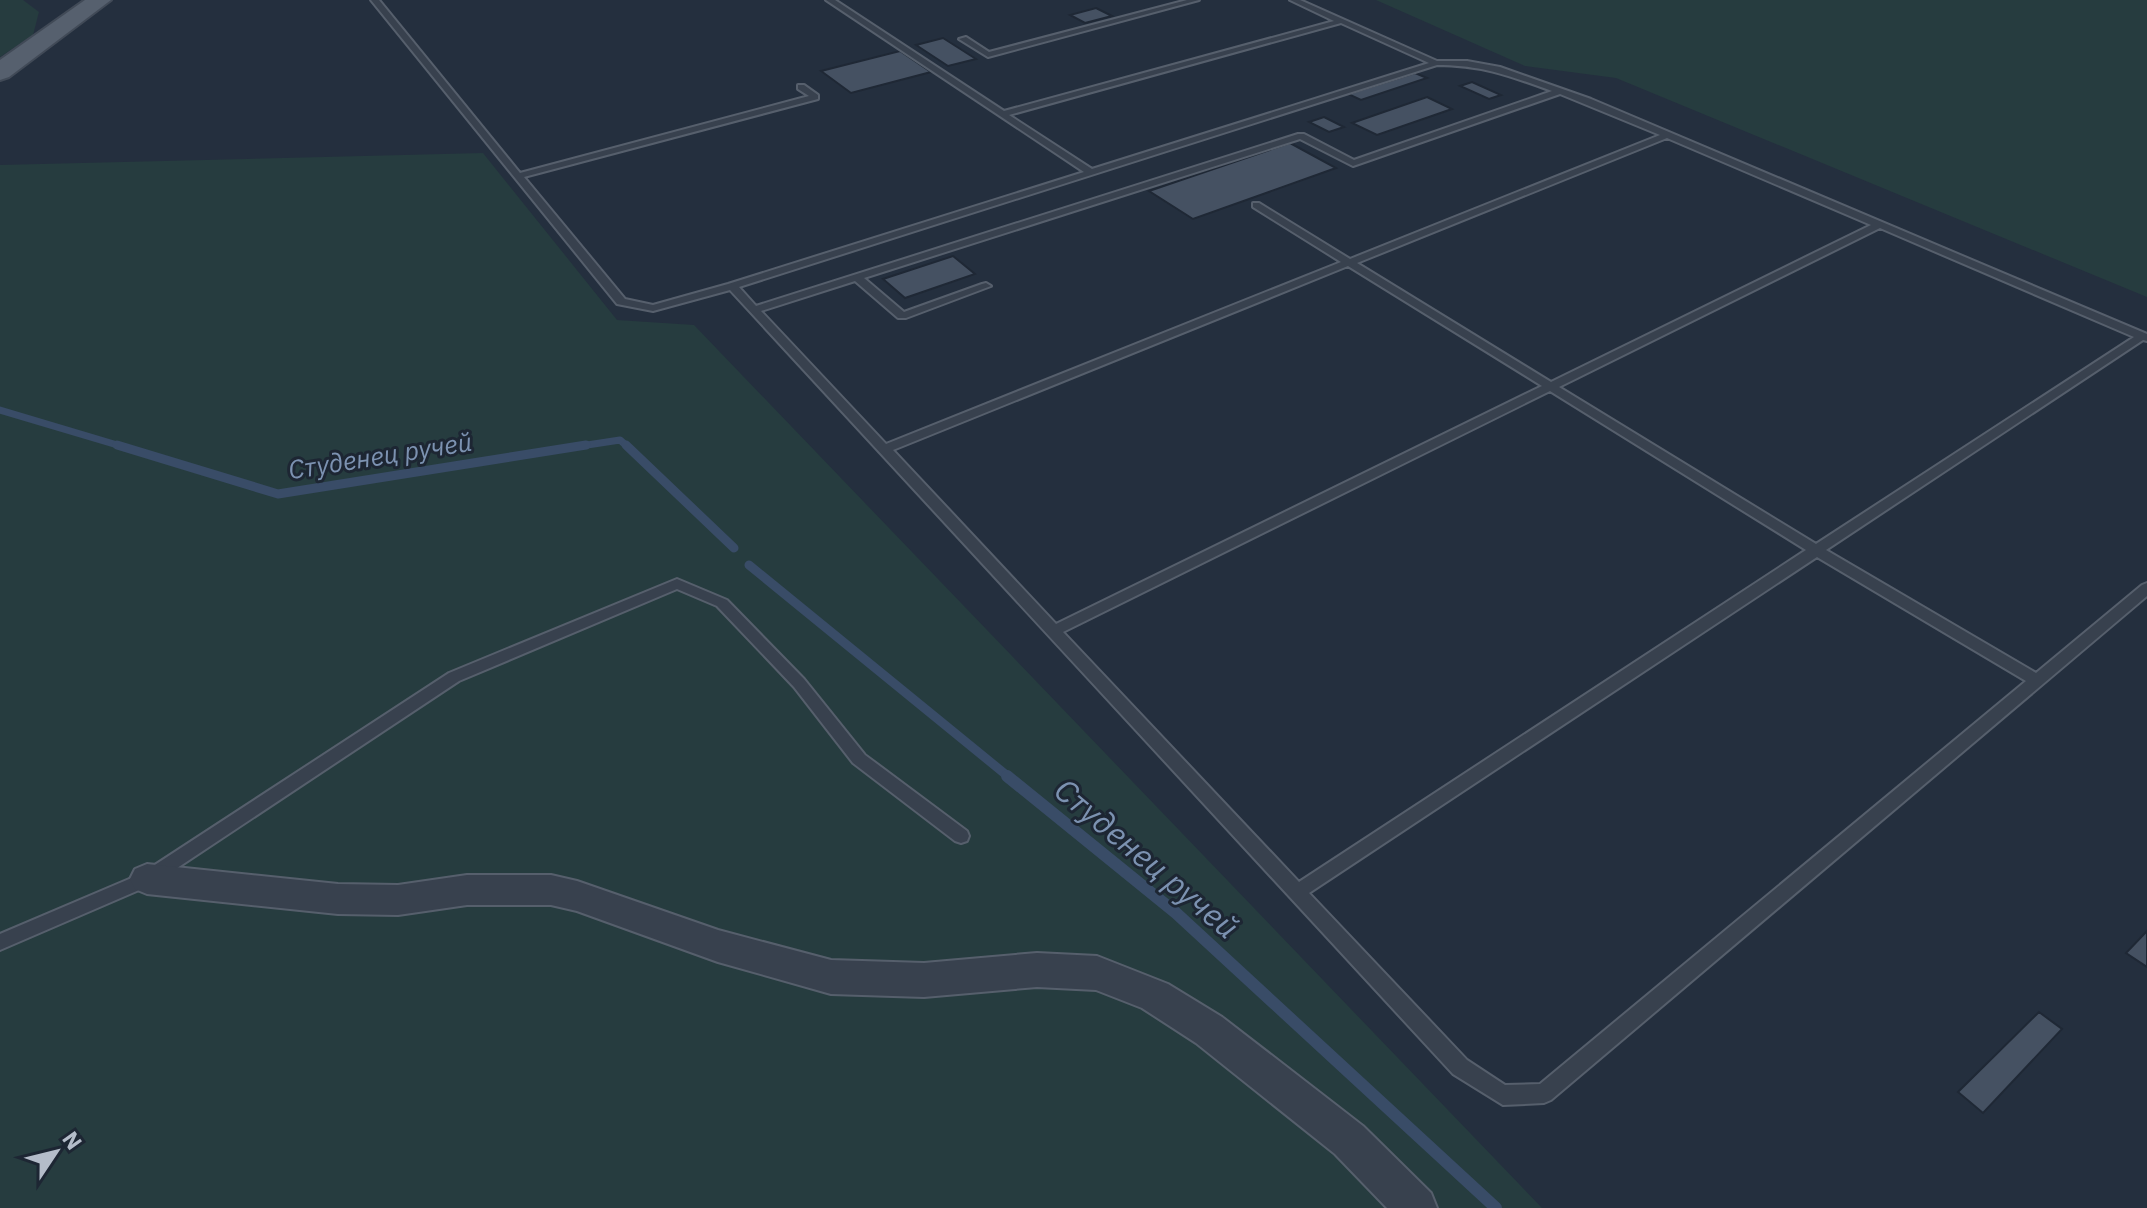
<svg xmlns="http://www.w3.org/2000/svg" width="2147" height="1208" font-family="'IBM Plex Sans',sans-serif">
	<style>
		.green { fill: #263c3f }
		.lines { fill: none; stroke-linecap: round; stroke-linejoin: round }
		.stream-far2 { stroke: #394c67; stroke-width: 7 }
		.stream-far1 { stroke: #394c67; stroke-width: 9 }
		.stream { stroke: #394c67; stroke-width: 12 }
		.building { fill: #455162; stroke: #1f2835; stroke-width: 2 }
		.lane-casing { stroke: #565f6c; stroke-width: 4 }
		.street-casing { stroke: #565f6c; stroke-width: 4 }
		.primary-casing { stroke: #414a57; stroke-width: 4 }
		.lane { fill: #38414e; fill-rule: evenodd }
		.street { fill: #38414e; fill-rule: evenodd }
		.primary { fill: #56606e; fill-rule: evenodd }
		.labels { text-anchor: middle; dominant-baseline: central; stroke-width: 6; stroke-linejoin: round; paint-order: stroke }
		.water-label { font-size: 26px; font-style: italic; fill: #7c92b1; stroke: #1d2633 }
		.near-water-label { font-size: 32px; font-style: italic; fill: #7c92b1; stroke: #1d2633 }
	</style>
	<rect width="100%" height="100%" fill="#242f3e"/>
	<g class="green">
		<polygon points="0,0 23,0 39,12 33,35 0,57"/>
		<polygon points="1376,0 2147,0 2147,297 1616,78 1525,66"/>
		<polygon points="483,153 617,320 694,325 1542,1208 0,1208 0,165"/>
	</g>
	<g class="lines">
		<g class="stream-far2">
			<polyline points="0,410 124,447"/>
			<polyline points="574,447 620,440 628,447"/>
		</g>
		<g class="stream-far1">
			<polyline points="117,445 278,494 586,445"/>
			<polyline points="626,445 734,548"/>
			<polyline points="749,565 1010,778"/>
		</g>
		<polyline class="stream" points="1007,776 1176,913 1496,1208"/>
	</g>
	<g class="building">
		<polygon points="1096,8 1112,16 1085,23 1070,15"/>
		<polygon points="943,38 976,59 948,66 916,45"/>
		<polygon points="900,51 931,72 851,93 821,71"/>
		<polygon points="1415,73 1427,78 1361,100 1348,94"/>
		<polygon points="1472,82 1501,95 1489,99 1460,86"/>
		<polygon points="1427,97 1452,109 1377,135 1352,123"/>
		<polygon points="1324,117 1344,127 1329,132 1309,122"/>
		<polygon points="1290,143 1336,168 1193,219 1149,191"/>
		<polygon points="953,256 975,274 905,298 883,279"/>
		<polygon points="2147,931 2147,967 2126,953"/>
		<polygon points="2039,1012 2062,1029 1983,1113 1958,1092"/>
	</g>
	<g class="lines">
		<defs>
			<g id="lane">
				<path d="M371,0H379L520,173L809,96L798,89V85H804L818,95V99L524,177L625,299L653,305L728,284L1084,172L826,0H835L1004,111L1334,21L1290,0H1300L1437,61H1467L1500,67L1591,99L2147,334V341L2143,340L1826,550L2036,673L2142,585L2147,583V596L1551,1100L1544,1103L1503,1105L1453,1074L730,290L653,311L617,304ZM1341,23L1429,63L1092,169L1009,115ZM1437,65C1482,65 1510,76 1552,91L1354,160L1304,134H1298L756,306L739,287ZM1560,94L1660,135L1350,259L1259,203H1253V207L1341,262L886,444L761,311L855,281L898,318H906L991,286L986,283L982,284L904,312L864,278L1300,139L1353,166ZM1667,138L1871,225L1551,382L1357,263ZM1880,228L2134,337L1816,544L1559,387ZM1348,266L1542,386L1056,624L893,450ZM1550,391L1806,550L1299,882L1063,632ZM1817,557L2026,681L1540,1084L1505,1085L1467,1060L1309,893Z"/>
				<polygon points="1187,0 1199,0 988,57 959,39 966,37 989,52"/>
				<polygon points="677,579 727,600 804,679 865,755 967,831 969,836 967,841 961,843 955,841 853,763 794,687 717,606 677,589 459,681 153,884 0,950 0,934 141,874 449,673"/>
			</g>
			<polygon id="street" points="147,864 338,884 398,885 467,875 551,875 577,881 718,930 831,960 924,963 1037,953 1097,956 1168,984 1222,1017 1363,1126 1431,1193 1437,1208 1387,1208 1335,1154 1196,1043 1142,1008 1096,990 1037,987 924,997 831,994 718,962 577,911 551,905 467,905 398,915 338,914 147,894 135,889 130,879 135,869"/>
			<polygon id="primary" points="85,0 111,0 9,77 0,80 0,60"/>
		</defs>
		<use href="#lane" class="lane-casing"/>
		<use href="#street" class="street-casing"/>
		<use href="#primary" class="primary-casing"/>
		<use href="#lane" class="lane"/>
		<use href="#street" class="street"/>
		<use href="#primary" class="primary"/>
	</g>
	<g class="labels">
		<g class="water-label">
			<text transform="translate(380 455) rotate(-9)">Студенец ручей</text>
		</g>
		<g class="near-water-label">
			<text transform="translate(1147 858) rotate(40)">Студенец ручей</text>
		</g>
	</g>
	<g transform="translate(56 1152) rotate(55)" stroke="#1d2633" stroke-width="6" paint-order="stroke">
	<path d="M0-6L14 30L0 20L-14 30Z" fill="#b4bcc9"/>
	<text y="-12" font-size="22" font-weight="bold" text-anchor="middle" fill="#b4bcc9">N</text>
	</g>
</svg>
